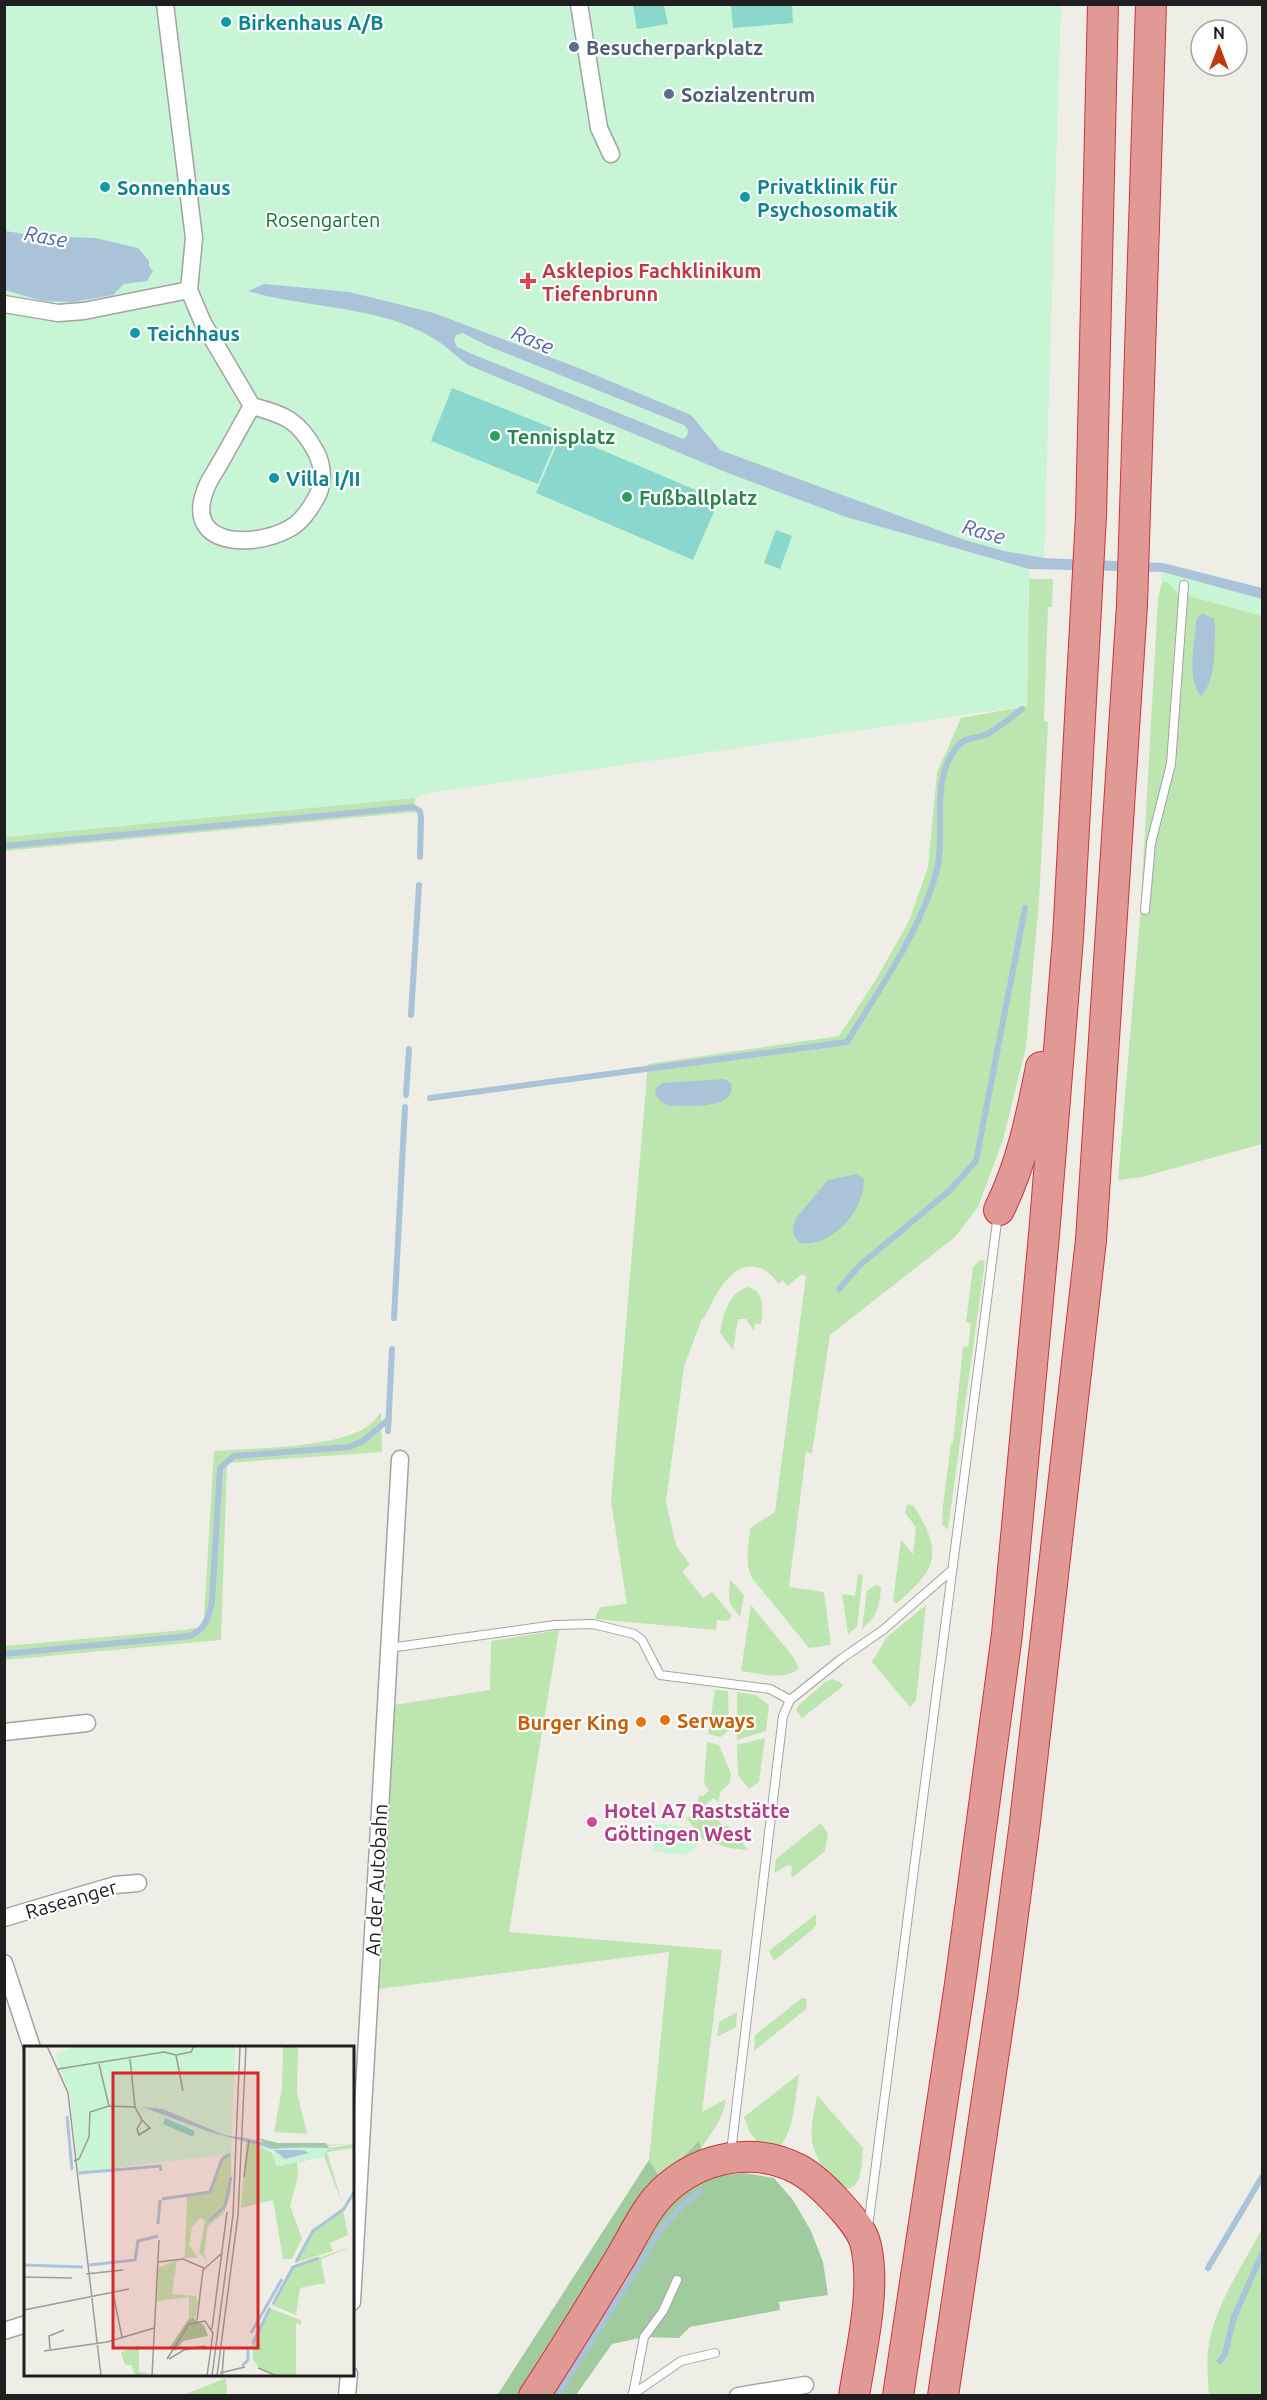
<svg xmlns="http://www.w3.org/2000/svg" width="1267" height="2400" font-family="Ubuntu,sans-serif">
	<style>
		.grass { fill: #bde5b0 }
		.forest { fill: #a0cb9e }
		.park { fill: #c7f5d6 }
		.pitch { fill: #8ad8cd }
		.water { fill: #aac3d9; fill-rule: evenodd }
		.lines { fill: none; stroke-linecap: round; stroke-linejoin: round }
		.stream { stroke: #aac3d9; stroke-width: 6 }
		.service-casing { stroke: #a3a3a3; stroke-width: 10 }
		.minor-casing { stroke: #a3a3a3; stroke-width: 19 }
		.motorway-casing { stroke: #ce3341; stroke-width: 32 }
		.service { stroke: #fff; stroke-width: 8 }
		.minor { stroke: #fff; stroke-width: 16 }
		.motorway { stroke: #e09994; stroke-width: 30 }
		.culture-dot { fill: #0f9aa8; stroke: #fff; stroke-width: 2 }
		.service-dot { fill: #5c6f8a; stroke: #fff; stroke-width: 2 }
		.health-dot { fill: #e0444e; stroke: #fff; stroke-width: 2 }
		.leisure-dot { fill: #2e9e5b; stroke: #fff; stroke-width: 2 }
		.food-dot { fill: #e8710a; stroke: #fff; stroke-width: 2 }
		.hotel-dot { fill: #d1479c; stroke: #fff; stroke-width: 2 }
		.labels { text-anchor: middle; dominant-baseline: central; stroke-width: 4.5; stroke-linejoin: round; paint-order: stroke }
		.culture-label { font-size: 20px; font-weight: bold; fill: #0d838f; stroke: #fff; text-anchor: start }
		.service-label { font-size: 20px; font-weight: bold; fill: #4e5e75; stroke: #fff; text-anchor: start }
		.park-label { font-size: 20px; fill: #147635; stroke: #fff }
		.health-label { font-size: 20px; font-weight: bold; fill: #be3a42; stroke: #fff; text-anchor: start }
		.leisure-label { font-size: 20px; font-weight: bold; fill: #27864d; stroke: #fff; text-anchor: start }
		.food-label { font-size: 20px; font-weight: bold; fill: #c56008; stroke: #fff; text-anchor: start }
		.hotel-label { font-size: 20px; font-weight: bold; fill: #b23c85; stroke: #fff; text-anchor: start }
		.street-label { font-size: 20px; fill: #1f1f1f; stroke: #fff }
		.water-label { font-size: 21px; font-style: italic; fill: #5268a8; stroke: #fff }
		.inset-river { fill: none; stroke: #aac3d9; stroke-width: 3 }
		.inset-road { fill: none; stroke: #9c9b96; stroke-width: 1.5 }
		.view { fill: #d62828; fill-opacity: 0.15; stroke: #d62828; stroke-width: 3 }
		.inset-edge { fill: none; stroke: #1f1f1f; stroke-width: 3 }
	</style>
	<rect width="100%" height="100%" fill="#efeee6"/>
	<g class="grass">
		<path d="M1029,579H1053L1052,607H1048L1044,721L1048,722L1039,901L1026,1047L1003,1140L978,1207L955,1237L830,1335L812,1453L806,1452L789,1587L824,1592L831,1645L809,1648L752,1578C744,1562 749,1545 750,1528L775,1512L806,1276L801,1275L787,1286L783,1280L778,1284C773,1276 769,1272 760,1268C731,1258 714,1298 704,1319L702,1318L684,1367L666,1502L676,1545L690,1565L682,1571L703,1598L712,1592L732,1616L728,1621L717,1620L716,1630L595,1619L600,1607L627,1604L611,1501L648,1064L839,1036L875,981L909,921L928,867L937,773L961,718L1027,706Z"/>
		<polygon points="1162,582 1168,582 1262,616 1262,1144 1142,1177 1118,1180 1140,918 1158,598"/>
		<polygon points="415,798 414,812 5,851 5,837"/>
		<polygon points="980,1260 985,1261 948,1529 942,1525 943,1506 951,1443 953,1443 963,1346 968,1347 971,1324 966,1322 973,1267"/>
		<path d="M748,1287C765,1291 763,1310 761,1324H755L754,1331L746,1319H738L733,1350L720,1333C723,1316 728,1292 748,1287Z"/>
		<path d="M381,1412L382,1452L227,1463L221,1640L5,1660V1646L184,1630L199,1627L204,1618L214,1451C254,1448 338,1448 368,1426C373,1423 377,1417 381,1412Z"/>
		<path d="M907,1504L914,1506C943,1554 938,1568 896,1604L893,1600L901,1540L913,1554L916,1527L905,1513Z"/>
		<polygon points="858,1574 863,1575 857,1627 848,1634 842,1594 855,1596"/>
		<polygon points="730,1579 744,1595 740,1617 729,1602"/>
		<path d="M876,1585L881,1587C880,1604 877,1617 862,1629L867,1591Z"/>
		<path d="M751,1605L794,1658L799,1668C785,1682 758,1673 741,1671Z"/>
		<polygon points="926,1605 916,1701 910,1707 872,1662 887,1637"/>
		<path d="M559,1630L509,1932L722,1950L702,2112L726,2099C724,2118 712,2132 701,2148L699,2141L661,2180L649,2160L669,1952L378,1989L394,1705L490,1690L491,1641Z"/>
		<polygon points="832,1679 840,1682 843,1686 802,1718 796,1710 799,1705 825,1682"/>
		<polygon points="715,1690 728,1691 729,1730 721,1737 708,1734"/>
		<polygon points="737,1692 756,1695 769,1705 766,1731 737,1740"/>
		<polygon points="765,1738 759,1782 749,1789 738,1775 737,1745"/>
		<polygon points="707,1742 719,1745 731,1774 730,1783 721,1791 718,1802 713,1798 706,1804 721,1824 732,1828 748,1850 729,1848 702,1839 686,1817 695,1818 699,1795 703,1796 709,1791 704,1783"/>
		<polygon points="821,1823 828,1834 825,1851 793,1877 791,1876 792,1866 788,1865 774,1873 776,1859"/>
		<polygon points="816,1914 816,1925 813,1929 774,1961 769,1951"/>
		<polygon points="802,1998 807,1999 806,2009 754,2051 755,2036 760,2031"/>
		<polygon points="737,2012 736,2027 717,2037 719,2022"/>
		<path d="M799,2074C795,2098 795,2129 779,2148L760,2145L749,2131L744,2117Z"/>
		<path d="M817,2095L863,2148C862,2158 862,2179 855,2185C838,2202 813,2154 812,2141C810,2126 815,2109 817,2095Z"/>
		<path d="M1262,2229V2395H1209C1208,2378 1206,2361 1209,2344C1216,2303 1243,2265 1262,2229Z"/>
		<polygon points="226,2378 227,2395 183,2395"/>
	</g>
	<polygon class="forest" points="699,2141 710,2177 744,2173 774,2178 793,2200 811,2231 823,2262 828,2295 779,2302 780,2310 690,2327 679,2338 644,2337 612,2344 576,2395 501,2396 498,2394 649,2160 661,2179"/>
	<g class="park">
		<polygon points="5,5 1061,5 1044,558 1029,569 1027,706 430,793 415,798 5,837"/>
		<polygon points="1163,563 1262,588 1262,616 1177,593 1168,582 1162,582"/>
		<polygon points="656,1823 687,1827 698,1841 696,1848 685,1855 653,1851"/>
	</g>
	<g class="pitch">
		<polygon points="633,5 664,5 668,24 637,29"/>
		<polygon points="731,5 792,5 793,23 733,28"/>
		<polygon points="452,388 560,431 538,484 431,441"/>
		<polygon points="562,433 719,500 693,560 536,493"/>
		<polygon points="776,530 792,536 780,569 764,563"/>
	</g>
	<g class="water">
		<polygon points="5,231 38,236 95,238 138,248 149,261 149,266 153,271 147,281 124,284 113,295 73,302 43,301 5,290"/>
		<path d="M264,284L349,292L434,313L576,367L691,415L720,450L965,540L1004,551L1044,558L1163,563L1262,588V599L1163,572L1029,569L846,517L728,473L468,365C456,356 444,344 431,337C381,306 304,308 248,291ZM463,333L488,346L684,425L688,430L687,436L683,439L472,354L457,347L454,340L456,335Z"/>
		<path d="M1204,614L1214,619L1215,626C1214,648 1217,679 1201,696C1186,679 1195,642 1196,620L1200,615Z"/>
		<path d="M724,1079L731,1083C738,1111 686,1105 669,1106C661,1102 655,1099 655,1089L662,1083Z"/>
		<path d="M857,1174L864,1179C865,1210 832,1248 800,1243L794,1236L793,1226L797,1217L828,1180Z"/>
	</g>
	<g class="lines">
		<g class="stream">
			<polyline points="4,846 413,807 420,811 421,818 420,857"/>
			<polyline points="411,1015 419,885"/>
			<polyline points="406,1095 409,1049"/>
			<path d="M430,1098L847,1042C879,990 917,936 935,877C948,835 928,785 956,748C966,735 977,740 989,733C1000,727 1011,717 1022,709"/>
			<polyline points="839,1289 860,1265 949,1191 976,1161 1025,908"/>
			<polyline points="394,1318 405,1107"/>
			<polyline points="388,1431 392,1349"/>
			<path d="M4,1654L190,1636C206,1629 209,1617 212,1601L220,1468L234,1456L349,1447L363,1441L389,1419"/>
			<polyline points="1208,2268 1262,2177"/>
			<polyline points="1220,2361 1225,2354 1234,2317 1262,2254"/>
			<polyline points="557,2396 662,2228 681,2207 700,2191"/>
		</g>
		<defs>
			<g id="service">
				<polyline points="1145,910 1151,843 1171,764 1184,585"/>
				<polyline points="389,1648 555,1625 593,1624 634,1634 642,1640 660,1675 770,1689 790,1700"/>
				<polyline points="731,2152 783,1716 790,1700 841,1659 883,1630 952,1570"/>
				<polyline points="868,2227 998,1214"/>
				<polyline points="633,2394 644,2337 663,2311 677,2280"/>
				<polyline points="632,2395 681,2361 715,2353"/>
			</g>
			<g id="minor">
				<path d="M165,4L194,238L189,290L203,323L252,406C241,425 231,444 220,463C215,472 208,481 205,491C183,551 263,548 295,525C304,518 310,509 315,500C324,486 324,467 316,452C299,420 285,415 252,406"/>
				<polyline points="579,4 599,128 611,154"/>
				<polyline points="4,304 58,313 84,311 189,290"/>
				<polyline points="4,1732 87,1723"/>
				<polyline points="4,1918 115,1885 138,1883"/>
				<polyline points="4,1963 32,2048"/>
				<polyline points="352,2302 400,1459"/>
				<polyline points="4,2331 26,2324"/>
				<polyline points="347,2396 349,2374"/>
				<polyline points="738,2396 805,2385"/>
			</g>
			<g id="motorway">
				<path d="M999,1210C1022,1163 1031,1118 1041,1067"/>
				<path d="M534,2396C564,2351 591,2306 619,2260C633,2237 646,2206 667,2188C702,2157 754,2146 798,2169C813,2177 825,2189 836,2201C847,2213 863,2230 866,2246C876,2291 861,2350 854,2396"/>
				<polyline points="898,2396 960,1984 1007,1634 1044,1235 1068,938 1091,516 1103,4"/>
				<polyline points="943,2396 1003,1991 1025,1822 1091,1240 1132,605 1151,4"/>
			</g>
		</defs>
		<use href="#service" class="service-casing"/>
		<use href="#minor" class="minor-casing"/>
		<use href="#motorway" class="motorway-casing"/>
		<use href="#service" class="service"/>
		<use href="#minor" class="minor"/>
		<use href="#motorway" class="motorway"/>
	</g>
	<g class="culture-dot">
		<circle cx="226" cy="22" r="6"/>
		<circle cx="105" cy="187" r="6"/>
		<circle cx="745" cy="197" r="6"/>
		<circle cx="135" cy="333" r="6"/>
		<circle cx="274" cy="478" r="6"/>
	</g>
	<g class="service-dot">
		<circle cx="574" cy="47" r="6"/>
		<circle cx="669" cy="94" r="6"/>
	</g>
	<path class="health-dot" d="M525 272h6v6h6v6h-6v6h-6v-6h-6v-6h6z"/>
	<g class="leisure-dot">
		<circle cx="495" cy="436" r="6"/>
		<circle cx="627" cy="497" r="6"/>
	</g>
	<g class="food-dot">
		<circle cx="665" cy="1720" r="6"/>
		<circle cx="641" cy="1722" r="6"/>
	</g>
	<circle class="hotel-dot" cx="592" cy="1822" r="6"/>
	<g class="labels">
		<g class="culture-label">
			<text x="238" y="22">Birkenhaus A/B</text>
			<text x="757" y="186">Privatklinik für<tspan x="757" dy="23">Psychosomatik</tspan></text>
			<text x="117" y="187">Sonnenhaus</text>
			<text x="147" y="333">Teichhaus</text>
			<text x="286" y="478">Villa I/II</text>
		</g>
		<g class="service-label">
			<text x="586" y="47">Besucherparkplatz</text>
			<text x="681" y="94">Sozialzentrum</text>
		</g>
		<g class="park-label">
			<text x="323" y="219">Rosengarten</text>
		</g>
		<g class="health-label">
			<text x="542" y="270">Asklepios Fachklinikum<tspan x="542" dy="23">Tiefenbrunn</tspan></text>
		</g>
		<g class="leisure-label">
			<text x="507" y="436">Tennisplatz</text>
			<text x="639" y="497">Fußballplatz</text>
		</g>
		<g class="food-label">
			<text x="677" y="1720">Serways</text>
			<text x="629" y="1722" text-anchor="end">Burger King</text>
		</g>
		<g class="hotel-label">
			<text x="604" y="1810">Hotel A7 Raststätte<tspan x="604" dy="23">Göttingen West</tspan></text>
		</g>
		<g class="street-label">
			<text transform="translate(376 1880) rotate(-87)">An der Autobahn</text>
			<text transform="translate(71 1899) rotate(-16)">Raseanger</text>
		</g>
		<g class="water-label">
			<text transform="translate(46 236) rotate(10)">Rase</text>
			<text transform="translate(533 339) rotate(23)">Rase</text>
			<text transform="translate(984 531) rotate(16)">Rase</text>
		</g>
	</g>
	<g transform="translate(24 2046)">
		<rect width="330" height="330" fill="#efeee6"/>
		<path d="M259,0H274L273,46L283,88L250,86L258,43ZM207,94V147L200,167L184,180L180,208L184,215L175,207L181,174L176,172L168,181L165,199L174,212H157L161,210L163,149L185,146L199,109L207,108ZM222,94L248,107L253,121L273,116L274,130L266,160L278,192L268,213H259L249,154L217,162ZM330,98V102L303,106L318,157L300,110L305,102ZM330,144L319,164L324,189L306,197L309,205L270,217L288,184L318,163ZM330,200L297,213L301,237L276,242L272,269L248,259L269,220ZM153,214L148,248L172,250L174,257L172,269L165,277V251L133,255L134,222ZM245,262L277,274V279L272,277V330H255L236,323L229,314L228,295ZM115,299V326L126,327L111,330L108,319H101L97,306Z" fill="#bde5b0"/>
		<path d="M234,92L254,97H302L305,102L300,110L253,121L248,103ZM169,272L180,279L184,290L159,295L152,305L146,301L164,274Z" fill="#a0cb9e"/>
		<path d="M50,0H211L207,108L54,126L46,48L31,10ZM222,92L249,101L305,102L300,110L253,121L248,107Z" fill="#c7f5d6"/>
		<path d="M141,72L171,85L169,91L139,78Z" fill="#8ad8cd"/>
		<path d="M118,61L139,63L200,89L222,92L243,97L249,101L330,98L248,103L186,86ZM250,104H278L285,107L261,113Z" fill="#aac3d9"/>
		<path class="inset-river" d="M43,70L48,124M55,127L136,120L137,125M138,153L186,146L198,113L206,108M185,175L201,160L207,131M134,178L136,154M272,216L289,185L320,163L330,146M0,219L59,221M65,219L111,214L114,195L134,190M249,258L269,221L295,212M227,287L258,233M229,297L246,262M218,320L224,314V304"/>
		<path class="inset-road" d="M23,0L44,47L77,330M152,9L159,45M106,13L111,61L118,74L113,83L115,89L126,82L118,74M75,18L85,60M34,23L140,6L152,9L167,6L170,0M50,115L55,113L65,91L66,66L85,60L111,61M220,131L225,94M134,216L159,213L180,222M62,228L99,224M0,231L48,232M89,247L98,291M0,264L105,243M173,274L179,224L197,208M188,283L203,166M26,303L25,290L40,284M20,305L83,296L130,282M143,313L165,278L181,275L189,287L183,330M145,313L160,304L181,300M234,322L253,330M196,327L221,321M128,330L135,194M188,330L209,169L216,0M193,330L214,169L222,0M198,330L200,304"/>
		<path class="view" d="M89,27H234V302H89Z"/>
		<rect width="330" height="330" class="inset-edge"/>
	</g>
	<rect width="1267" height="2400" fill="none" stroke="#1f1f1f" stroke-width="12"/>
	<g transform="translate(1219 48)"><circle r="28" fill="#ffffff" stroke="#a5a5a5" stroke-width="1.5"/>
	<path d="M0-4.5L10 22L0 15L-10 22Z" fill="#bf3b0f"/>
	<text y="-9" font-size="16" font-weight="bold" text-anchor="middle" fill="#1f1f1f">N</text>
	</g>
</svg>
